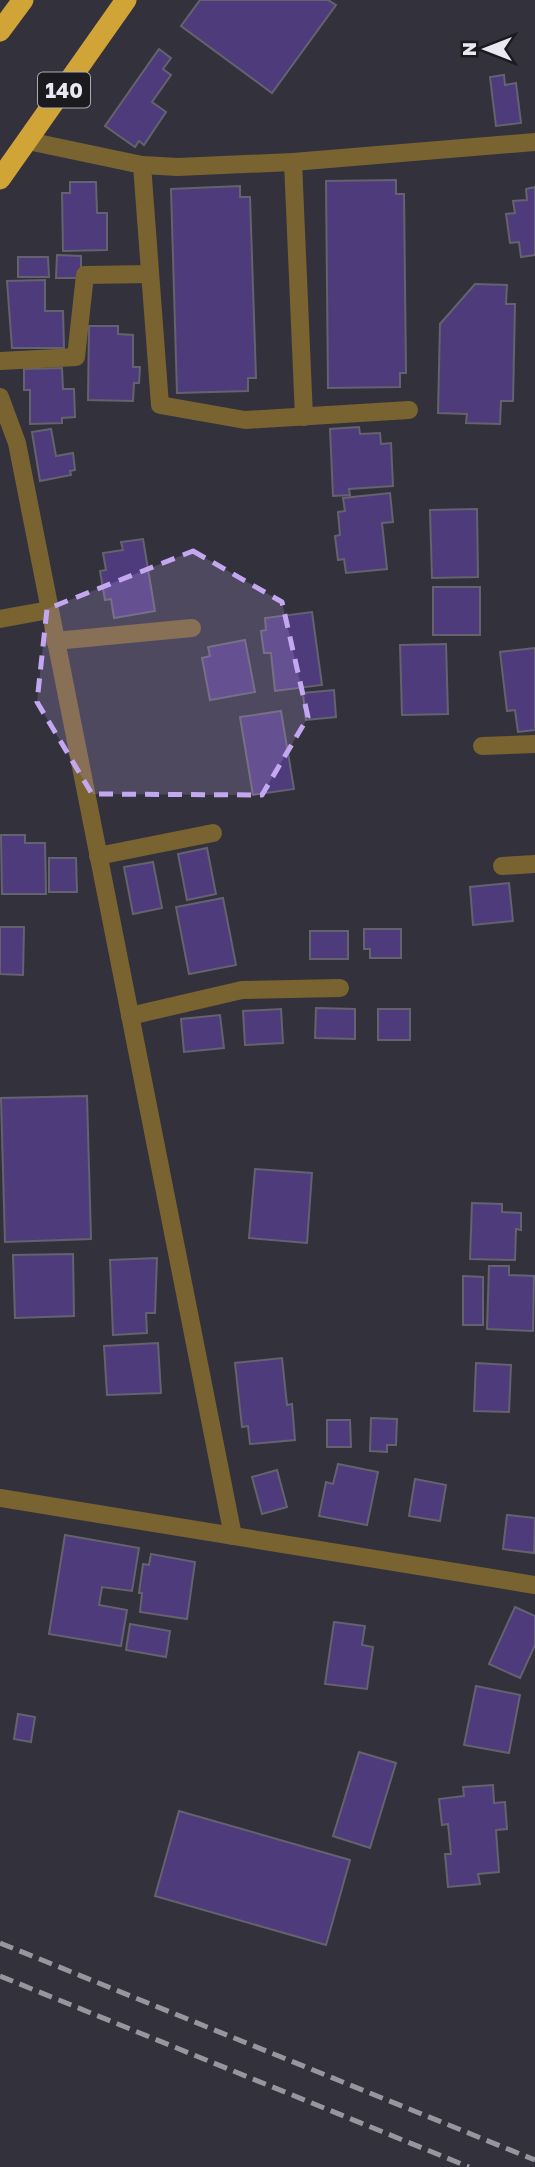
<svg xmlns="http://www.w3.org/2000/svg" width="535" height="2167" font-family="'Golos Text',sans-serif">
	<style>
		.building { fill: #4e3b7b; stroke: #64626e; stroke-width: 2 }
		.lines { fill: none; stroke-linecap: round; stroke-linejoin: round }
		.minor { stroke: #796330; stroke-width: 18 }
		.highway { stroke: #d1a438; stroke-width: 21 }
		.rail { stroke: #96969e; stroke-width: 5; stroke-dasharray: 14 7; stroke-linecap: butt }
		.marked { fill: #c4a7f1; fill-opacity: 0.2; stroke: #c4a7f1; stroke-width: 5; stroke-dasharray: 14 9; stroke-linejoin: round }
		.labels { text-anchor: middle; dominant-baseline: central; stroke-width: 5; stroke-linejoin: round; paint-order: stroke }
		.shield { fill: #1b1a1f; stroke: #ababb1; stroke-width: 2 }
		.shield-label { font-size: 21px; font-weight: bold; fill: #e9e9ef }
	</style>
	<rect width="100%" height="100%" fill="#33323c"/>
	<g class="building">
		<polygon points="200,0 328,0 336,5 272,93 181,26"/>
		<polygon points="159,49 171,58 163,69 171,75 152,102 166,112 144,145 139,141 135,147 105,126"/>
		<polygon points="504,75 505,85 516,83 521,123 496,126 490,77"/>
		<polygon points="396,180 396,194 404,194 406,373 400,373 400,387 328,388 326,181"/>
		<polygon points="70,182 96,182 97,213 107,213 107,250 63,251 62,193 70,193"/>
		<polygon points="240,186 240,197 250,197 256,378 248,378 248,391 177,393 171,189"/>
		<polygon points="535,187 535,255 521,257 519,242 510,243 506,214 515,213 513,201 527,200 526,189"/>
		<polygon points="57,255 81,256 81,278 56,278"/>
		<polygon points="18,257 48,257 49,277 18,277"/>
		<polygon points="45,280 45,311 63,311 64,348 12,348 7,281"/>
		<polygon points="475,284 507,285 506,304 515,304 513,401 501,401 500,424 466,423 467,414 438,413 440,324"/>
		<polygon points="89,326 118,326 118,334 133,335 133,367 140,367 139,383 134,383 133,401 88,400"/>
		<polygon points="62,368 63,389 74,389 75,417 62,418 62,423 30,424 30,390 24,390 24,369"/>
		<polygon points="359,427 360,434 380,433 381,444 391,443 393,486 349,489 350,495 333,496 330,429"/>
		<polygon points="51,429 56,456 73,453 75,470 70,471 71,475 40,481 32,432"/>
		<polygon points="390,493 393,522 382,523 387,569 346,573 344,559 338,560 335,536 340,535 338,512 345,511 343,498"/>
		<polygon points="477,509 478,577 432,578 430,510"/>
		<polygon points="143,539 155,611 114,618 111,599 105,600 100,571 106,570 103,553 123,550 121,542"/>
		<rect x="433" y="587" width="47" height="48"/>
		<polygon points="312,612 322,685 275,691 271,653 264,653 261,631 266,630 265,618"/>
		<polygon points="245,640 255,692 210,700 202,658 210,656 208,647"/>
		<polygon points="446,644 448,714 402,715 400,645"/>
		<polygon points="535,648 535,730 518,732 515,710 507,711 500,652"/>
		<polygon points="334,690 336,717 306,720 303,693"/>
		<polygon points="281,711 294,789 253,795 240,717"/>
		<polygon points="1,835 25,835 25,843 45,843 46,894 2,894"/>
		<polygon points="207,848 216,894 187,900 178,854"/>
		<polygon points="49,858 76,858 77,892 49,892"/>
		<polygon points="153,862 162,908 133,914 124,867"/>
		<polygon points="509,883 513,921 473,925 470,887"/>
		<polygon points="223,898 236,965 189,974 176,907"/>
		<polygon points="0,927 24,927 23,975 0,974"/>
		<polygon points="364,929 401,929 401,958 370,958 370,949 364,949"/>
		<rect x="310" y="931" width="38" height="28"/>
		<polygon points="316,1008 355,1009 355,1039 315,1038"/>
		<polygon points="281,1009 283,1043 245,1045 243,1011"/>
		<rect x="378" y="1009" width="32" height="31"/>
		<polygon points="220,1015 224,1048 184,1052 181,1019"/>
		<polygon points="87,1096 91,1239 5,1242 1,1098"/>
		<polygon points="255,1169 312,1173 307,1243 249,1238"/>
		<polygon points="472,1203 502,1204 502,1212 521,1213 521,1230 516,1229 515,1260 470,1259"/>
		<polygon points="73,1254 74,1316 15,1318 13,1255"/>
		<polygon points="157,1258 155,1313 146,1313 147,1333 113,1335 110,1260"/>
		<polygon points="489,1266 509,1266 509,1275 534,1276 533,1331 487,1329"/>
		<polygon points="463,1276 483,1277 483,1325 463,1325"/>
		<polygon points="158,1343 161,1393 107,1395 104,1346"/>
		<polygon points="282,1358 287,1405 292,1404 295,1440 250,1444 248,1426 242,1427 235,1363"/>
		<polygon points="476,1363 511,1365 509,1412 474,1411"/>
		<polygon points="371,1418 397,1419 396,1445 387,1445 387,1452 370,1451"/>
		<polygon points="327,1420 350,1420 351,1447 327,1447"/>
		<polygon points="338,1464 378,1472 367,1525 319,1516 326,1482 333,1484"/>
		<polygon points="277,1470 287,1507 262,1514 252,1477"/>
		<polygon points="415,1479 446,1485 440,1521 409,1516"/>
		<polygon points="507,1515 535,1518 534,1553 503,1549"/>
		<polygon points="65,1535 139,1548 132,1591 102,1587 99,1605 127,1610 121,1646 49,1634"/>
		<polygon points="151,1554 195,1562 187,1619 140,1612 142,1593 139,1593 143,1564 149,1565"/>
		<polygon points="515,1607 535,1616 535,1645 520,1678 489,1664"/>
		<polygon points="334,1622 365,1626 362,1645 373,1647 367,1689 325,1684"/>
		<polygon points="130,1624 170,1631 166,1657 126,1650"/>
		<polygon points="476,1686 520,1695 509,1753 464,1745"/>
		<polygon points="18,1714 35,1717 31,1742 14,1739"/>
		<polygon points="359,1752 396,1763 370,1848 333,1836"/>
		<polygon points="493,1785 494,1803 505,1802 507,1829 496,1830 499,1872 478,1874 480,1884 448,1887 445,1854 451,1854 448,1824 442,1825 439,1799 464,1796 463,1787"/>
		<polygon points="179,1811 350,1860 326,1945 155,1896"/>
	</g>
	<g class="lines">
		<g class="minor">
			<polyline points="28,141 142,165 178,167 293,162 535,142"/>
			<polyline points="293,162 304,417"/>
			<polyline points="142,165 160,405 245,420 409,410"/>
			<polyline points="0,361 76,357 85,275 150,274"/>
			<polyline points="0,397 17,443 233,1536"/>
			<polyline points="0,619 49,610"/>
			<polyline points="55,641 192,628"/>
			<polyline points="482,746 535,744"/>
			<polyline points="98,856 213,833"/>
			<polyline points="502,866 535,864"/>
			<polyline points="130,1016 242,990 340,988"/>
			<polyline points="0,1498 535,1585"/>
		</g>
		<g class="highway">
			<polyline points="0,31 23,0"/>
			<polyline points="0,179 126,0"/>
		</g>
		<g class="rail">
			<polyline points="0,1943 535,2160"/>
			<polyline points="0,1976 469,2167"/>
		</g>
	</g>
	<path class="marked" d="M193,551L282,602L308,717L262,795L92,794L37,702L47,609Z"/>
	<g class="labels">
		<rect class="shield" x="38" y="72.5" width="52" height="35" rx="5"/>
		<g class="shield-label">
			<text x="64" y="90">140</text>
		</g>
	</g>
	<g transform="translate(486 49) rotate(270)" stroke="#1b1a1f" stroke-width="5" paint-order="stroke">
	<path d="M0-5L12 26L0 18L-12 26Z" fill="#e9e9ef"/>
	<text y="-10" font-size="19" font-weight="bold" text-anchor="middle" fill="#e9e9ef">N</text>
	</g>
</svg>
